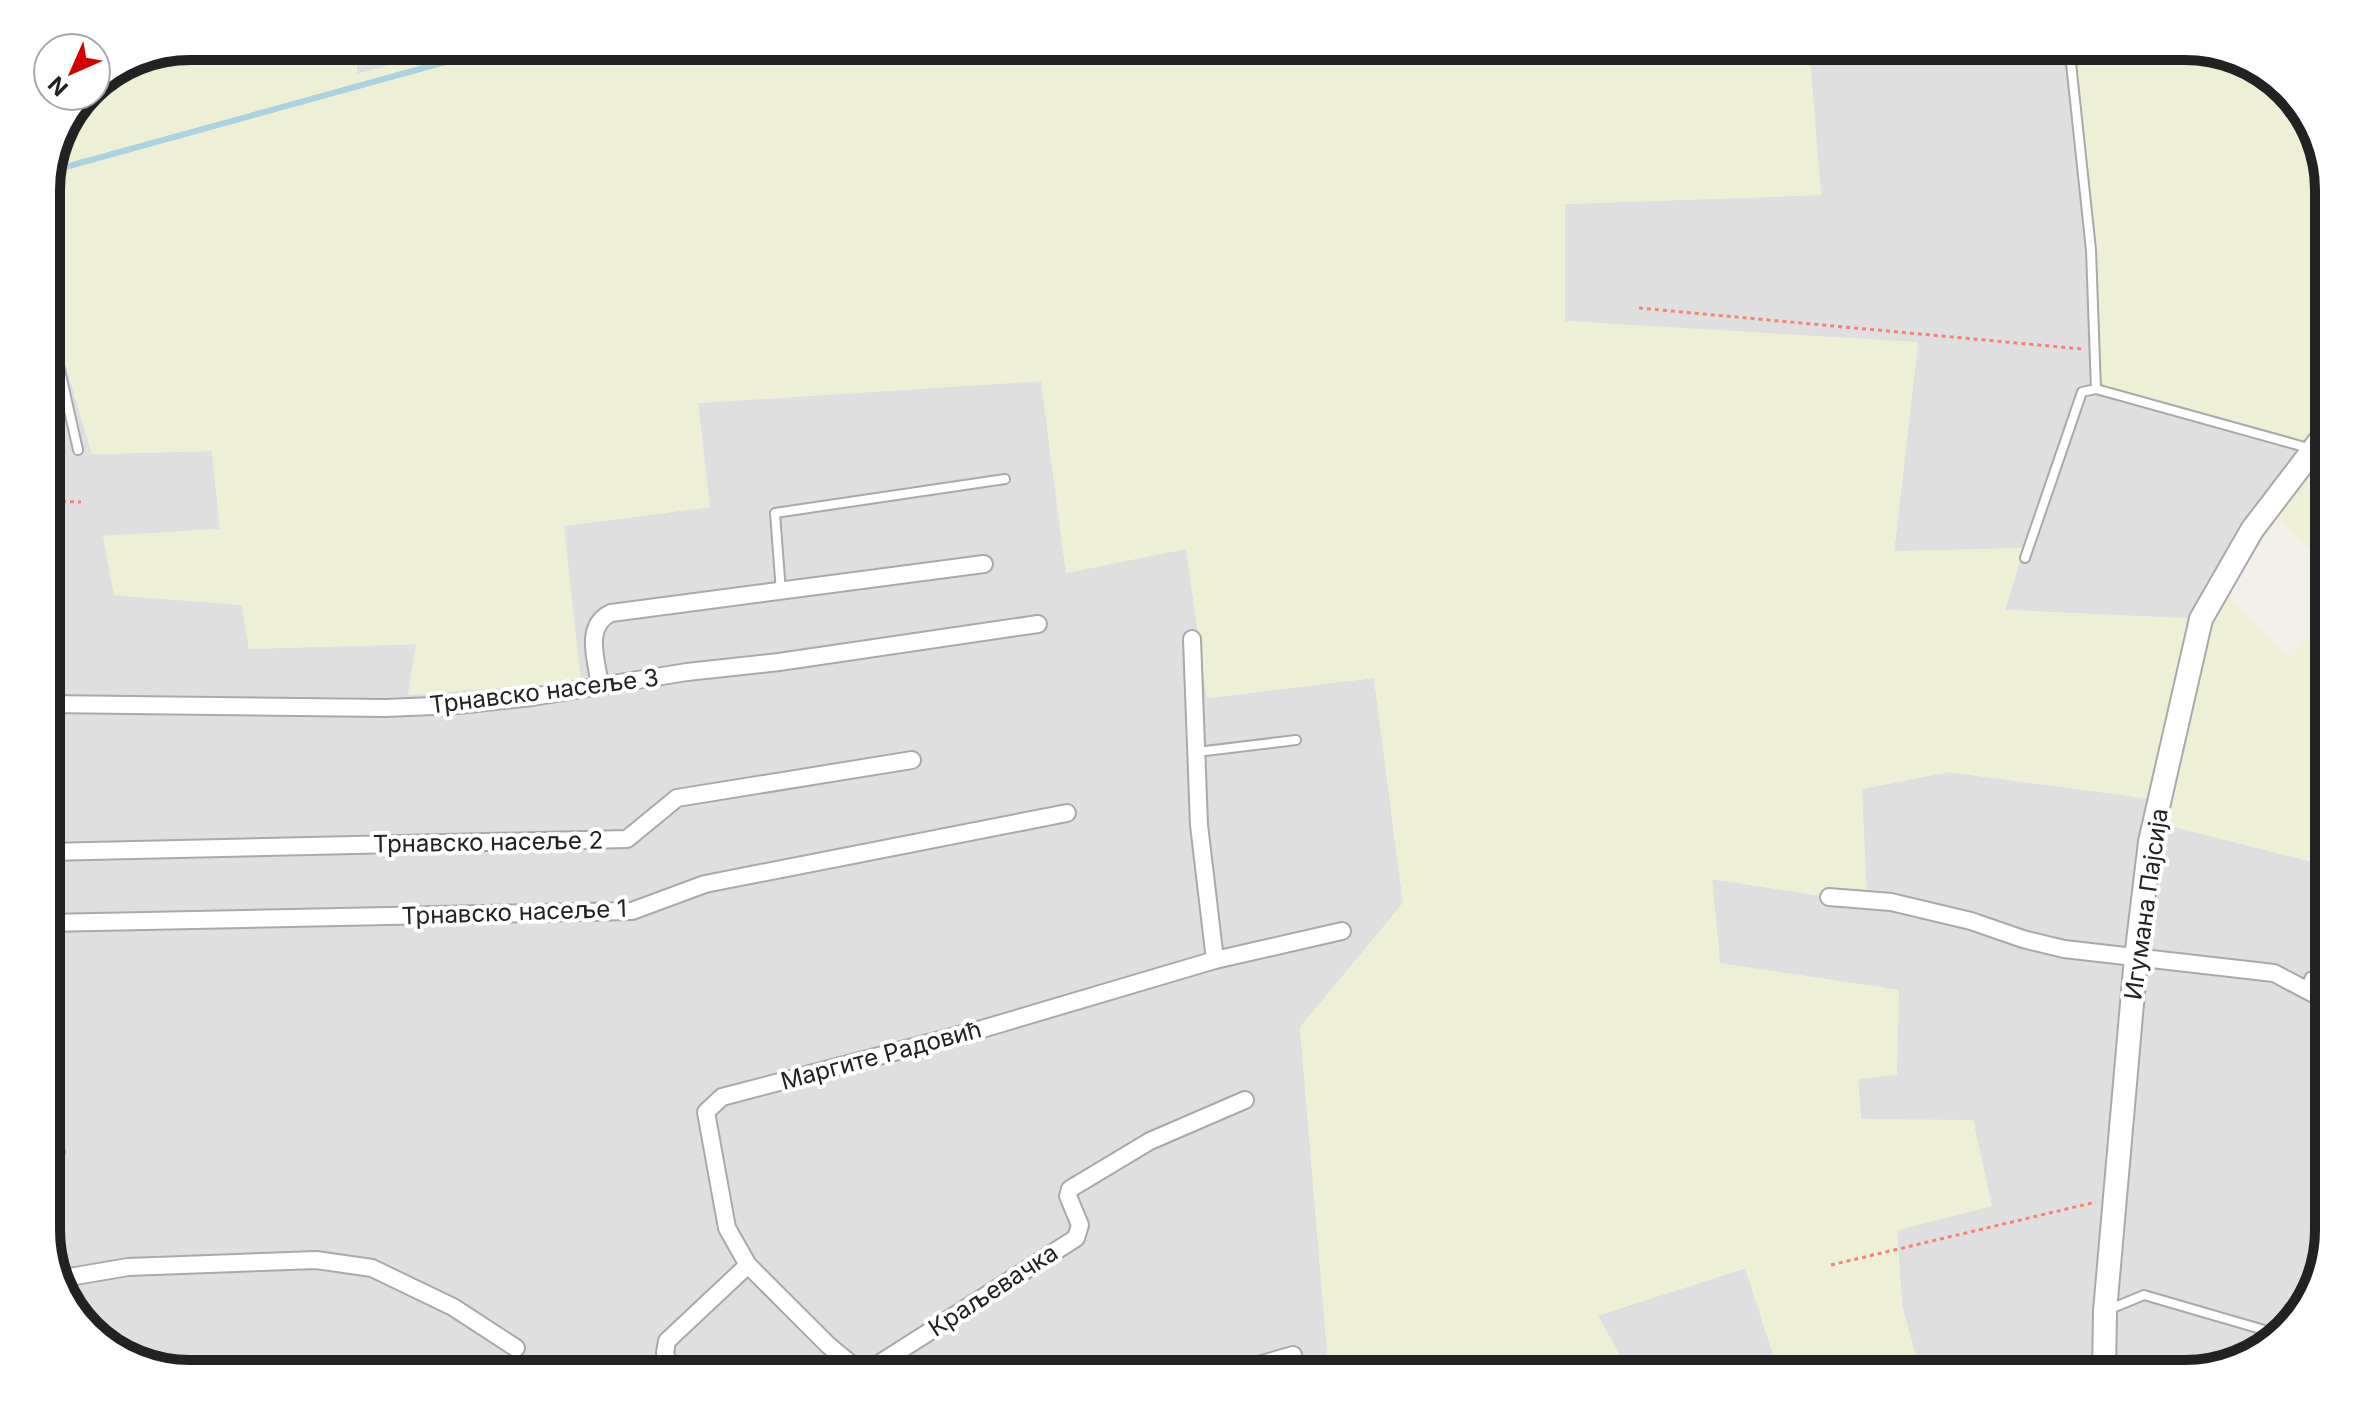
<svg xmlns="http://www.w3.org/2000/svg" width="2375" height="1420" font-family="Inter,sans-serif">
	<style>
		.residential { fill: #e0dfdf }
		.farmland { fill: #eef0d5 }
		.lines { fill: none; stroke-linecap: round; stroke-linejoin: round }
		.stream { stroke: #aad3df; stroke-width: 6 }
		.service-casing { stroke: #a9a9a9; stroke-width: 12 }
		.minor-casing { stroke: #a9a9a9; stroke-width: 20 }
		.tertiary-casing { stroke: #a9a9a9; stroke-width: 26 }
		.path { stroke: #fa8072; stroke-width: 3; stroke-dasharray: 4 4; stroke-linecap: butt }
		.service { stroke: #fff; stroke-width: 8 }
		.minor { stroke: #fff; stroke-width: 16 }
		.tertiary { stroke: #fff; stroke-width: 22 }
		.labels { text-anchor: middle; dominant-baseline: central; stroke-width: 8; stroke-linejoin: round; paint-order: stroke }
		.street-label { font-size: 24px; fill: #222; stroke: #fff }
		.rim { fill: none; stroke: #222; stroke-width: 10 }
	</style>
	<rect width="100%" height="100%" fill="#f2efe9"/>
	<g class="residential">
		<polygon points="357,46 462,46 356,74"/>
		<polygon points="1809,49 1874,57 2054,49 2071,63 2329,422 2329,461 2314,449 2201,619 2005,610 2024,548 1894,552 1918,343 1565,321 1565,204 1821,195"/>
		<polygon points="55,329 92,454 212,451 220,529 104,536 114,595 242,605 249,649 417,644 409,695 564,526 709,507 698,403 1041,381 1066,573 1186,548 1207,698 1374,678 1403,903 1300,1028 1329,1374 190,1374 118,1354 66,1302 46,1239 46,330"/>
		<polygon points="1948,772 2160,800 2155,822 2329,866 2329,916 2311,969 2329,967 2329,1230 2309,1302 2257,1355 2185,1374 1921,1374 1902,1306 1897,1230 1992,1206 1861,1119 1858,1079 1899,990 1720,964 1712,879 1829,897 1862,789"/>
		<polygon points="1746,1268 1775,1359 1720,1374 1630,1374 1597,1316"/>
	</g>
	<g class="farmland">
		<polygon points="190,46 357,46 357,74 462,46 2185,46 2257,66 2309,118 2329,181 2329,422 2313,449 2329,461 2329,568 2268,509 2313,450 2096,389 2091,250 2071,63 2054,49 1874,57 1809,49 1821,195 1565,204 1565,321 1918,342 1894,551 2024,548 2005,610 2201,619 2219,588 2290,658 2329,612 2329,866 2155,822 2160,800 1948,772 1862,789 1867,900 1829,897 1712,879 1720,963 1899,990 1897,1075 1858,1079 1861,1119 1973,1120 1992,1206 1897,1230 1902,1306 1921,1374 1720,1374 1774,1358 1745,1268 1598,1315 1630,1374 1329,1374 1300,1027 1403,903 1374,678 1207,698 1186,549 1066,573 1041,381 698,403 710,507 564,526 581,682 408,695 416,644 249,649 242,605 114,595 103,536 220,529 212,451 92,454 56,329 46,330 46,181 54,164 57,163 57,157 85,96 96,96 96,83 135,57"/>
		<polygon points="2329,916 2329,967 2311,969"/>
	</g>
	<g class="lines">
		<polyline class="stream" points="51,171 503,46"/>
		<defs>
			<g id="service">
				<polyline points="1874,57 2054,49 2071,63 2091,250 2096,389 2312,449"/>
				<polyline points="46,318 50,326 78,450"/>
				<polyline points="2025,558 2082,392 2096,389"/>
				<polyline points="781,592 775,513 1005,479"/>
				<polyline points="1197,752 1296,740"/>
				<polyline points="2305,989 2310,977 2329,977"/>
				<polyline points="46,1134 60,1152"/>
				<polyline points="2110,1309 2144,1295 2278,1334"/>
			</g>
			<g id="minor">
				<polyline points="1192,639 1199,825 1215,960"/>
				<path d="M600,686C597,661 583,626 611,613L984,564"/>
				<polyline points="46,704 385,708 458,705 532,697 687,672 779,662 1038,624"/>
				<polyline points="46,852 627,839 677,798 912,760"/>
				<polyline points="1829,897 1891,902 1971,921 2023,939 2064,949 2274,973 2329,1002"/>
				<polyline points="46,923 632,911 705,884 1067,813"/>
				<polyline points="58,1279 128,1267 316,1260 372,1268 453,1307 516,1348"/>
				<polyline points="673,1374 665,1353 667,1341 748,1265"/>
				<polyline points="863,1374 828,1345 748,1265 727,1228 706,1112 722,1097 982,1029 1215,960 1342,931"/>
				<polyline points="863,1374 1076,1238 1080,1225 1068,1196 1070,1189 1150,1141 1245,1100"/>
				<polyline points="1227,1374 1293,1355"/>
			</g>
			<polyline id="tertiary" points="2104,1374 2105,1311 2136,958 2150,842 2201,619 2252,530 2329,429"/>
		</defs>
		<use href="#service" class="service-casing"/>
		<use href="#minor" class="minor-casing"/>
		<use href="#tertiary" class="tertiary-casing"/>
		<g class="path">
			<polyline points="1639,308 2082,349"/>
			<polyline points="46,501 81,502"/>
			<polyline points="1831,1265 2096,1202"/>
		</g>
		<use href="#service" class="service"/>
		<use href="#minor" class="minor"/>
		<use href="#tertiary" class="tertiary"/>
	</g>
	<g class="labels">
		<g class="street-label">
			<text transform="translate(544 691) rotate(-7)">Трнавско насеље 3</text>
			<text transform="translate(488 842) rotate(-1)">Трнавско насеље 2</text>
			<text transform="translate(2146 904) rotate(-82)">Игумана Пајсија</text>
			<text transform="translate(514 912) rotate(-2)">Трнавско насеље 1</text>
			<text transform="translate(881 1055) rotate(-15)">Маргите Радовић</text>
			<text transform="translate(993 1290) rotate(-33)">Краљевачка</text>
		</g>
	</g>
	<path d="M0 0H2375V1420H0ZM190 60H2185A130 130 0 0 1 2315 190V1230A130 130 0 0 1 2185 1360H190A130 130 0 0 1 60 1230V190A130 130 0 0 1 190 60Z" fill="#fff" fill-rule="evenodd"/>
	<path class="rim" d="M190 60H2185A130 130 0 0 1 2315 190V1230A130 130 0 0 1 2185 1360H190A130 130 0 0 1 60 1230V190A130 130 0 0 1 190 60Z"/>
	<g transform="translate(72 72) rotate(225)"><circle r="38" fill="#ffffff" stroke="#a7a7a7" stroke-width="2"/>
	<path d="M0-6L14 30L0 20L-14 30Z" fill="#d40000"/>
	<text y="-12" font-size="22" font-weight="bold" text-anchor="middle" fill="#222222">N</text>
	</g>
</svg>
